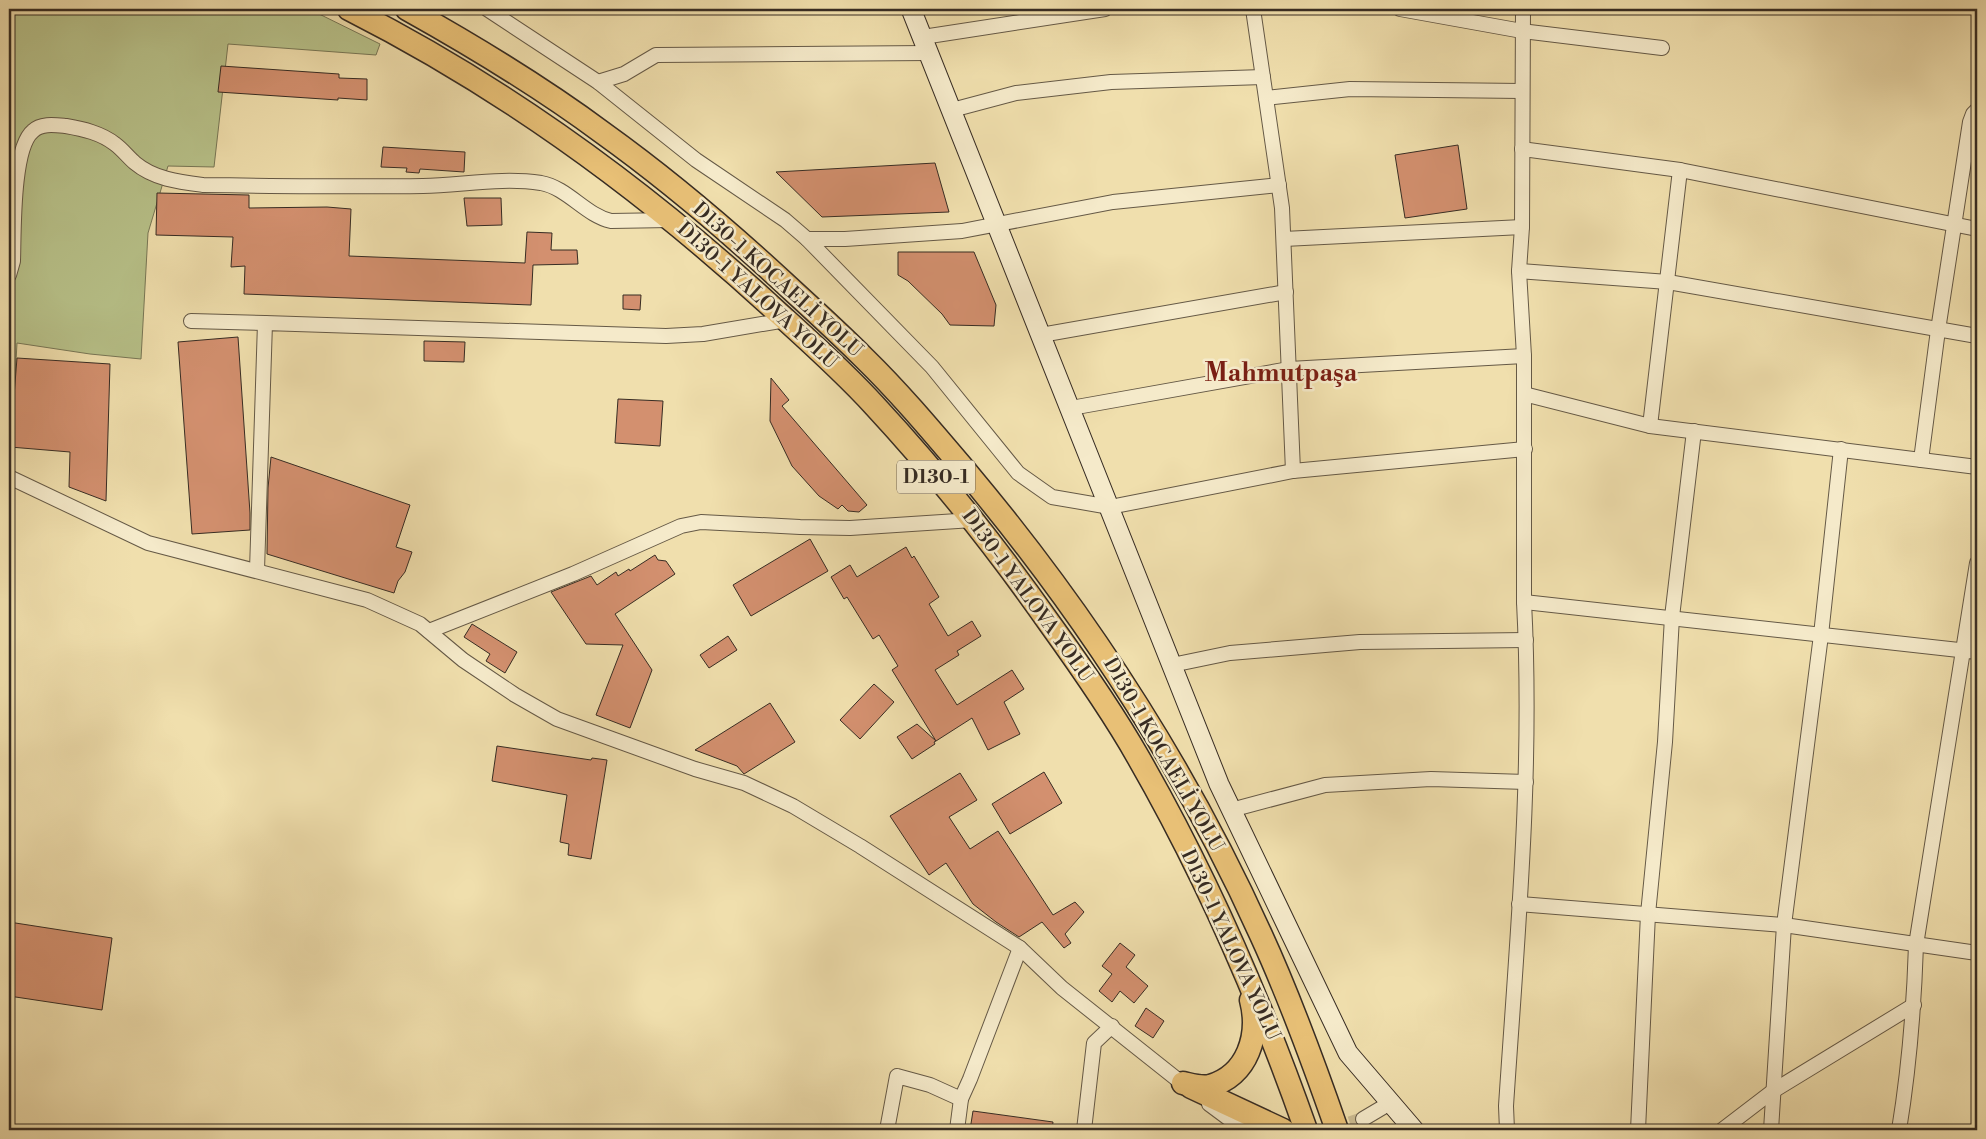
<svg xmlns="http://www.w3.org/2000/svg" width="1986" height="1139" font-family="'Libre Bodoni',serif">
	<style>
		.green { fill: #b8c28a; stroke: #787756 }
		.building { fill: #d3906f; stroke: #372c23 }
		.lines { fill: none; stroke-linecap: round; stroke-linejoin: round }
		.minor-tunnel { stroke: #cbbb91; stroke-width: 14; stroke-dasharray: 14 7; stroke-linecap: butt }
		.minor-casing { stroke: #655946; stroke-width: 16 }
		.secondary-casing { stroke: #372c23; stroke-width: 21 }
		.trunk-casing { stroke: #372c23; stroke-width: 25 }
		.minor { stroke: #f5eaca; stroke-width: 14 }
		.secondary { stroke: #f5eaca; stroke-width: 19 }
		.trunk { stroke: #e8c076; stroke-width: 22 }
		.labels { text-anchor: middle; dominant-baseline: central; stroke-width: 5; stroke-linejoin: round; paint-order: stroke }
		.shield { fill: #f5eaca; stroke: #706555; stroke-width: 1 }
		.shield-label { font-size: 19px; font-weight: bold; fill: #372c23 }
		.street-label { font-size: 20px; fill: #372c23; stroke: #f5eaca }
		.district-label { font-size: 25px; font-weight: bold; fill: #7a1f14; stroke: #f5eaca }
	</style>
	<rect width="100%" height="100%" fill="#f0dfad"/>
	<filter id="stains"><feTurbulence type="fractalNoise" baseFrequency=".004" numOctaves="4"/><feColorMatrix values="0 0 0 0 .2 0 0 0 0 .09 0 0 0 0 .02 0 0 0 .5 -.17"/></filter>
	<radialGradient id="worn" r=".72"><stop offset=".6" stop-color="#630" stop-opacity="0"/><stop offset="1" stop-color="#630" stop-opacity=".3"/></radialGradient>
	<polygon class="green" points="9,9 309,9 380,44 376,55 228,44 214,167 168,166 148,233 141,359 90,354 17,343 11,451 9,451"/>
	<g class="building">
		<polygon points="221,66 339,74 339,78 367,79 367,100 338,98 338,100 218,92"/>
		<polygon points="1458,145 1467,209 1405,218 1395,155"/>
		<polygon points="383,147 465,152 464,172 420,169 419,173 406,172 407,168 381,167"/>
		<polygon points="935,163 949,212 822,217 776,172"/>
		<polygon points="157,193 249,195 249,208 327,207 351,209 349,256 525,263 527,232 552,233 551,250 577,250 578,264 533,265 531,305 244,294 245,266 231,267 233,237 156,235"/>
		<polygon points="464,198 501,198 502,225 467,226"/>
		<polygon points="898,252 974,252 996,305 994,326 950,325 942,314 908,281 898,275"/>
		<polygon points="623,295 641,295 640,310 623,309"/>
		<polygon points="238,337 250,513 250,530 192,534 178,342"/>
		<polygon points="424,341 465,342 464,362 424,361"/>
		<polygon points="17,358 110,364 106,501 69,487 70,452 10,447"/>
		<polygon points="771,378 789,400 782,406 867,505 859,512 848,511 842,505 838,509 819,496 792,466 770,421"/>
		<polygon points="618,399 663,401 660,446 615,443"/>
		<polygon points="271,457 410,505 396,547 412,552 405,572 398,581 394,593 267,554 268,488"/>
		<polygon points="810,539 828,571 751,616 733,585"/>
		<polygon points="906,547 912,558 914,556 939,597 929,604 948,636 972,621 981,636 957,651 959,655 935,670 957,705 1012,670 1024,689 1004,702 1020,734 988,750 972,718 936,741 892,670 898,666 879,635 873,639 847,597 844,599 831,577 850,565 857,577"/>
		<polygon points="655,555 658,560 666,561 675,574 615,614 652,670 630,728 596,715 623,645 586,644 551,592 591,576 597,585 616,572 618,576 629,569 630,571"/>
		<polygon points="472,624 517,652 505,673 486,661 490,654 464,637"/>
		<polygon points="728,636 737,650 709,668 700,655"/>
		<polygon points="874,684 894,702 860,739 840,720"/>
		<polygon points="770,703 795,742 744,774 737,766 695,750"/>
		<polygon points="917,724 936,741 934,742 935,744 912,759 897,737"/>
		<polygon points="497,746 591,760 592,758 607,760 591,859 568,855 569,844 560,842 567,795 492,781"/>
		<polygon points="1044,772 1062,803 1010,834 992,804"/>
		<polygon points="960,773 977,800 949,817 970,849 998,831 1053,915 1075,902 1084,912 1065,934 1071,943 1064,948 1042,922 1019,937 996,922 973,904 946,863 929,875 890,816"/>
		<polygon points="9,922 112,938 102,1010 9,996"/>
		<polygon points="1120,943 1135,955 1126,967 1148,986 1134,1003 1120,991 1112,1002 1099,991 1112,974 1102,966"/>
		<polygon points="1146,1008 1164,1021 1153,1038 1135,1026"/>
		<polygon points="973,1111 1053,1122 1052,1130 970,1130"/>
	</g>
	<g class="lines">
		<polyline class="minor-tunnel" points="1330,1130 1363,1119"/>
		<defs>
			<g id="minor">
				<polyline points="487,9 598,82 696,160 785,220 807,239 845,239 962,231 1113,202 1279,185"/>
				<polyline points="1253,9 1282,208 1293,471"/>
				<polyline points="1400,9 1522,31 1662,48"/>
				<polyline points="923,37 1105,9"/>
				<polyline points="598,82 624,74 656,55 929,53"/>
				<polyline points="1266,98 1350,89 1522,91"/>
				<polyline points="952,110 1016,93 1111,82 1263,77"/>
				<polyline points="1522,149 1680,170 1977,229"/>
				<polyline points="807,239 932,367 1018,473 1052,497 1110,507 1293,471 1525,449"/>
				<polyline points="1284,239 1522,227"/>
				<polyline points="1519,271 1668,282 1977,336"/>
				<path d="M9,275L13,261C14,233 12,148 33,131C41,123 55,125 66,126C83,129 101,133 115,144C122,149 128,157 135,163C154,179 179,182 203,185C276,186 350,187 423,186C463,185 502,177 541,183C568,188 585,215 611,221L670,220"/>
				<polyline points="191,321 265,323"/>
				<polyline points="1041,335 1286,292"/>
				<polyline points="1524,394 1650,426 1977,467"/>
				<polyline points="1071,408 1289,369 1524,356"/>
				<polyline points="1650,426 1680,170"/>
				<polyline points="1921,460 1938,330 1970,122 1973,114 1977,110"/>
				<polyline points="9,477 148,543 367,600 420,624 463,660 515,695 557,719 695,769 744,783 793,806 860,846 1020,948 1062,988 1188,1088"/>
				<polyline points="257,570 265,323 666,336 703,334 786,320"/>
				<polyline points="1524,602 1977,652"/>
				<polyline points="429,631 573,574 681,526 701,522 800,527 850,528 973,520"/>
				<polyline points="1172,665 1230,653 1360,642 1526,640"/>
				<polyline points="1231,810 1325,785 1431,779 1526,782"/>
				<polyline points="1519,904 1784,925 1977,953"/>
				<polyline points="1209,1104 1244,1130"/>
				<polyline points="1363,1119 1390,1103"/>
				<polyline points="887,1130 897,1076 930,1085 961,1099"/>
				<polyline points="957,1130 961,1099 970,1079 1020,948"/>
				<polyline points="1084,1130 1094,1043 1112,1026"/>
				<path d="M1507,1130L1506,1106C1517,939 1533,771 1524,602V356L1519,271L1522,227L1523,9"/>
				<polyline points="1638,1130 1648,914 1665,742 1672,617 1694,431"/>
				<polyline points="1722,1130 1773,1091 1914,1005"/>
				<polyline points="1771,1130 1784,925 1821,635 1841,449"/>
				<path d="M1899,1130C1909,1069 1914,1007 1916,945L1977,563"/>
			</g>
			<polyline id="secondary" points="911,9 1219,784 1348,1053 1414,1130"/>
			<g id="trunk">
				<path d="M349,9C505,88 647,192 775,310C809,341 843,371 874,405C938,474 996,547 1050,624C1081,667 1112,711 1138,757C1206,875 1261,1002 1306,1130"/>
				<path d="M407,9C475,47 541,87 603,133C670,181 733,235 793,291C817,313 841,335 864,358C901,394 935,435 969,475C1086,615 1186,769 1261,935C1290,998 1314,1064 1337,1130"/>
				<path d="M1183,1083C1192,1085 1201,1088 1210,1086C1248,1075 1260,1035 1251,1000"/>
				<polyline points="1191,1087 1283,1130"/>
			</g>
		</defs>
		<use href="#minor" class="minor-casing"/>
		<use href="#secondary" class="secondary-casing"/>
		<use href="#trunk" class="trunk-casing"/>
		<use href="#minor" class="minor"/>
		<use href="#secondary" class="secondary"/>
		<use href="#trunk" class="trunk"/>
	</g>
	<g class="labels">
		<rect class="shield" x="897" y="460.5" width="78" height="33" rx="4"/>
		<g class="shield-label">
			<text x="936" y="477">D130-1</text>
		</g>
		<g class="street-label">
			<text transform="translate(777 280) rotate(42)">D130-1 KOCAELİ YOLU</text>
			<text transform="translate(757 296) rotate(42)">D130-1 YALOVA YOLU</text>
			<text transform="translate(1027 596) rotate(54)">D130-1 YALOVA YOLU</text>
			<text transform="translate(1163 755) rotate(60)">D130-1 KOCAELİ YOLU</text>
			<text transform="translate(1230 945) rotate(65)">D130-1 YALOVA YOLU</text>
		</g>
		<g class="district-label">
			<text x="1281" y="373">Mahmutpaşa</text>
		</g>
	</g>
	<rect width="1986" height="1139" fill="none" stroke="#f0dfad" stroke-width="30"/>
	<rect x="10" y="10" width="1966" height="1119" fill="none" stroke="#372c23" stroke-width="2.5"/>
	<rect x="15" y="15" width="1956" height="1109" fill="none" stroke="#372c23"/>
	<rect width="100%" height="100%" filter="url(#stains)"/>
	<rect width="100%" height="100%" fill="url(#worn)"/>
</svg>
